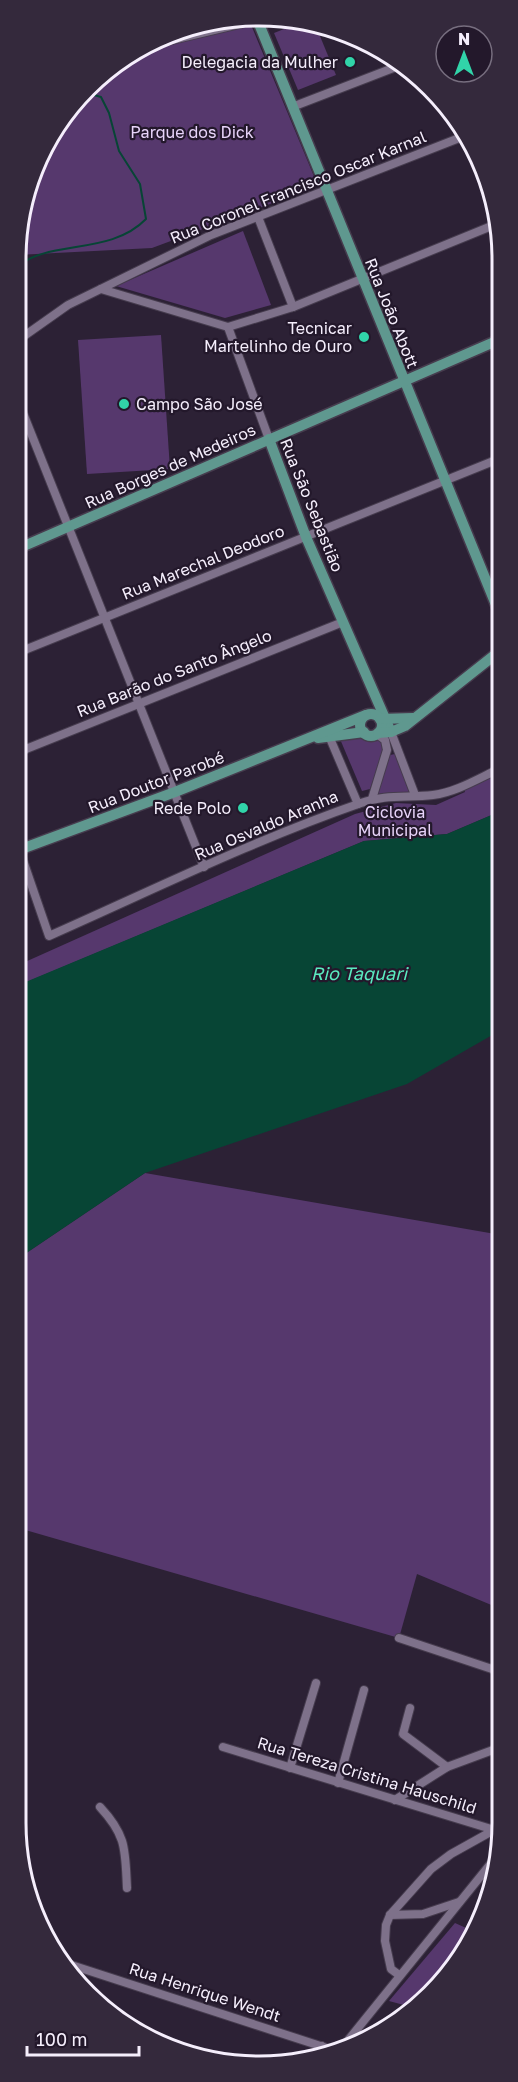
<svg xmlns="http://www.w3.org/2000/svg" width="518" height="2082" font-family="'Golos Text',sans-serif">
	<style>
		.green { fill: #56386d }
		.water { fill: #074535 }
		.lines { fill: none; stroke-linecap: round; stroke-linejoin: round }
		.stream { stroke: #074535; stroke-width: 2 }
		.minor-casing { stroke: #463c4e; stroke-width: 10 }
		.major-casing { stroke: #463c4e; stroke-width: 13 }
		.minor { stroke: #7e718a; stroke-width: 8 }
		.major { stroke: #5f988f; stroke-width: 10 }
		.poi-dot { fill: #31d4a9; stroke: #23182b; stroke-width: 2 }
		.labels { text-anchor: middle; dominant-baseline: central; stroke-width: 4.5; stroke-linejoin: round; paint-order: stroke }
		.poi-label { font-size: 16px; fill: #f5eefc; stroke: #23182b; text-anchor: end }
		.park-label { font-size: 16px; fill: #e8d4fa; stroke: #23182b }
		.street-label { font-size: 16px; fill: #f5eefc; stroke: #23182b }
		.water-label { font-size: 18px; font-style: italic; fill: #5aebc0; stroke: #23182b }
		.rim { fill: none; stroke: #f5eefc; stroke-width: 3 }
	</style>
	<rect width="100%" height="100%" fill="#2c2135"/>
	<g class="green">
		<polygon points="249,20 318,186 152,248 17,255 17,227 48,137 111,65 196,23"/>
		<polygon points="304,21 315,24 336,75 298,90 274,33"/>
		<polygon points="243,231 271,305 225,318 116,286"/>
		<polygon points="161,335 170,469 87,474 78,340"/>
		<polygon points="381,737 385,746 370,789 362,791 340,739"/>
		<polygon points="395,754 411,792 377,794 390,755"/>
		<polygon points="501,774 501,811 447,834 364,841 22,984 25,962 355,814 396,803 436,805 465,792 464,789"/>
		<polygon points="145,1173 501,1235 501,1609 417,1574 399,1638 15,1527 16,1260"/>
		<polygon points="455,1923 475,1932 470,1945 415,2008 389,2001"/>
	</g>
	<polygon class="water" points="501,811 501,1030 407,1084 145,1173 16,1260 16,986 364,841 447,834"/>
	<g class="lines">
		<path class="stream" d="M17,267C49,239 110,256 146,219L140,184L119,151L109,113L101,97L87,93"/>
		<defs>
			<g id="minor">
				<polyline points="151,45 261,19"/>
				<polyline points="292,107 401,65"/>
				<polyline points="258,217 293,307"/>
				<polyline points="101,289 228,327 293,307 499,223"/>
				<polyline points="228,327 269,439"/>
				<polyline points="17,341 68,305 211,235 467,135"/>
				<polyline points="17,398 204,867"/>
				<polyline points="17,653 501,458"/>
				<polyline points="391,732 415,795"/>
				<polyline points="329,736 358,804"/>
				<polyline points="16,753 343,622"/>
				<polyline points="372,799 387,750 385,740 377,734"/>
				<path d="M16,840L49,936C153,890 254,840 361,803C385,794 408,798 433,795C457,792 479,778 501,768"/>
				<polyline points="399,1638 501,1672"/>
				<polyline points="410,1708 403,1734 447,1767"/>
				<polyline points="223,1747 501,1832"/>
				<polyline points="290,1768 316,1683"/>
				<polyline points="338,1783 364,1690"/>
				<polyline points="395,1800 447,1767 501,1747"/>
				<path d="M100,1807C127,1836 125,1850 127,1888"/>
				<polyline points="390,1915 423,1914 459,1902"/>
				<polyline points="62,1962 339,2052"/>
				<polyline points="399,1975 391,1969 385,1941 386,1925 390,1915 431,1869 451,1854 494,1830"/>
				<polyline points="337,2054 501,1851"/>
				<polyline points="313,2057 322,2046"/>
			</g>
			<g id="major">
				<polyline points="257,19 501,617"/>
				<polyline points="269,439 306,537 391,732"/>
				<polyline points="17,549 501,339"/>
				<circle cx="371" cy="725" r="11"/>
				<polyline points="380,719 413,718"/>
				<polyline points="378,733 391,732 405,726 501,650"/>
				<polyline points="318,738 364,732"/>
				<polyline points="16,851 175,792 366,715"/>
			</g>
		</defs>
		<use href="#minor" class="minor-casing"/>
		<use href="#major" class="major-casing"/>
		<use href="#minor" class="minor"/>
		<use href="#major" class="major"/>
	</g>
	<g class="poi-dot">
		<circle cx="350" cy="62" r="6"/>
		<circle cx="364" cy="337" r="6"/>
		<circle cx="124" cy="404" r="6"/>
		<circle cx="243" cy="808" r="6"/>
	</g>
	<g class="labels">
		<g class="poi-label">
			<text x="338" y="62">Delegacia da Mulher</text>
			<text x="352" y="328">Tecnicar<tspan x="352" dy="18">Martelinho de Ouro</tspan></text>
			<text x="136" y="404" text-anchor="start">Campo São José</text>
			<text x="231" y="808">Rede Polo</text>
		</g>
		<g class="park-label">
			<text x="192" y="132">Parque dos Dick</text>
			<text x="395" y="812">Ciclovia<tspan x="395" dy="18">Municipal</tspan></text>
		</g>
		<g class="street-label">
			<text transform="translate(298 187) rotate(-22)">Rua Coronel Francisco Oscar Karnal</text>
			<text transform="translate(392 313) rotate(68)">Rua João Abott</text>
			<text transform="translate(170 466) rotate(-24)">Rua Borges de Medeiros</text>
			<text transform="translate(312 505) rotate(68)">Rua São Sebastião</text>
			<text transform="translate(203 562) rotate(-22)">Rua Marechal Deodoro</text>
			<text transform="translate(174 673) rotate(-22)">Rua Barão do Santo Ângelo</text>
			<text transform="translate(156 782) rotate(-21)">Rua Doutor Parobé</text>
			<text transform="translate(266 825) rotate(-23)">Rua Osvaldo Aranha</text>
			<text transform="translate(367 1775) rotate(17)">Rua Tereza Cristina Hauschild</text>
			<text transform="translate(205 1992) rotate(18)">Rua Henrique Wendt</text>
		</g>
		<g class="water-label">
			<text x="359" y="973">Rio Taquari</text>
		</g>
	</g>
	<path d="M0 0H518V2082H0ZM259 26H259A233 233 0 0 1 492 259V1823A233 233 0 0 1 259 2056H259A233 233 0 0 1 26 1823V259A233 233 0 0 1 259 26Z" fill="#34293c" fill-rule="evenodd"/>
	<path class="rim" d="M259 26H259A233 233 0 0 1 492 259V1823A233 233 0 0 1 259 2056H259A233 233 0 0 1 26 1823V259A233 233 0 0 1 259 26Z"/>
	<g transform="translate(464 54)"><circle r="28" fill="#23182b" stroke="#776e7f" stroke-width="1.5"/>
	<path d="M0-4.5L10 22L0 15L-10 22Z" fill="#31d4a9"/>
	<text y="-9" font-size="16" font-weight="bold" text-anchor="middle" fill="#f5eefc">N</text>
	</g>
	<path d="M27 2046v9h112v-9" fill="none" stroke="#f5eefc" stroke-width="3"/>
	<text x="36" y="2046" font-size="18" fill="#f5eefc" stroke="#23182b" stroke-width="4.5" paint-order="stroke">100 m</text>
</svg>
